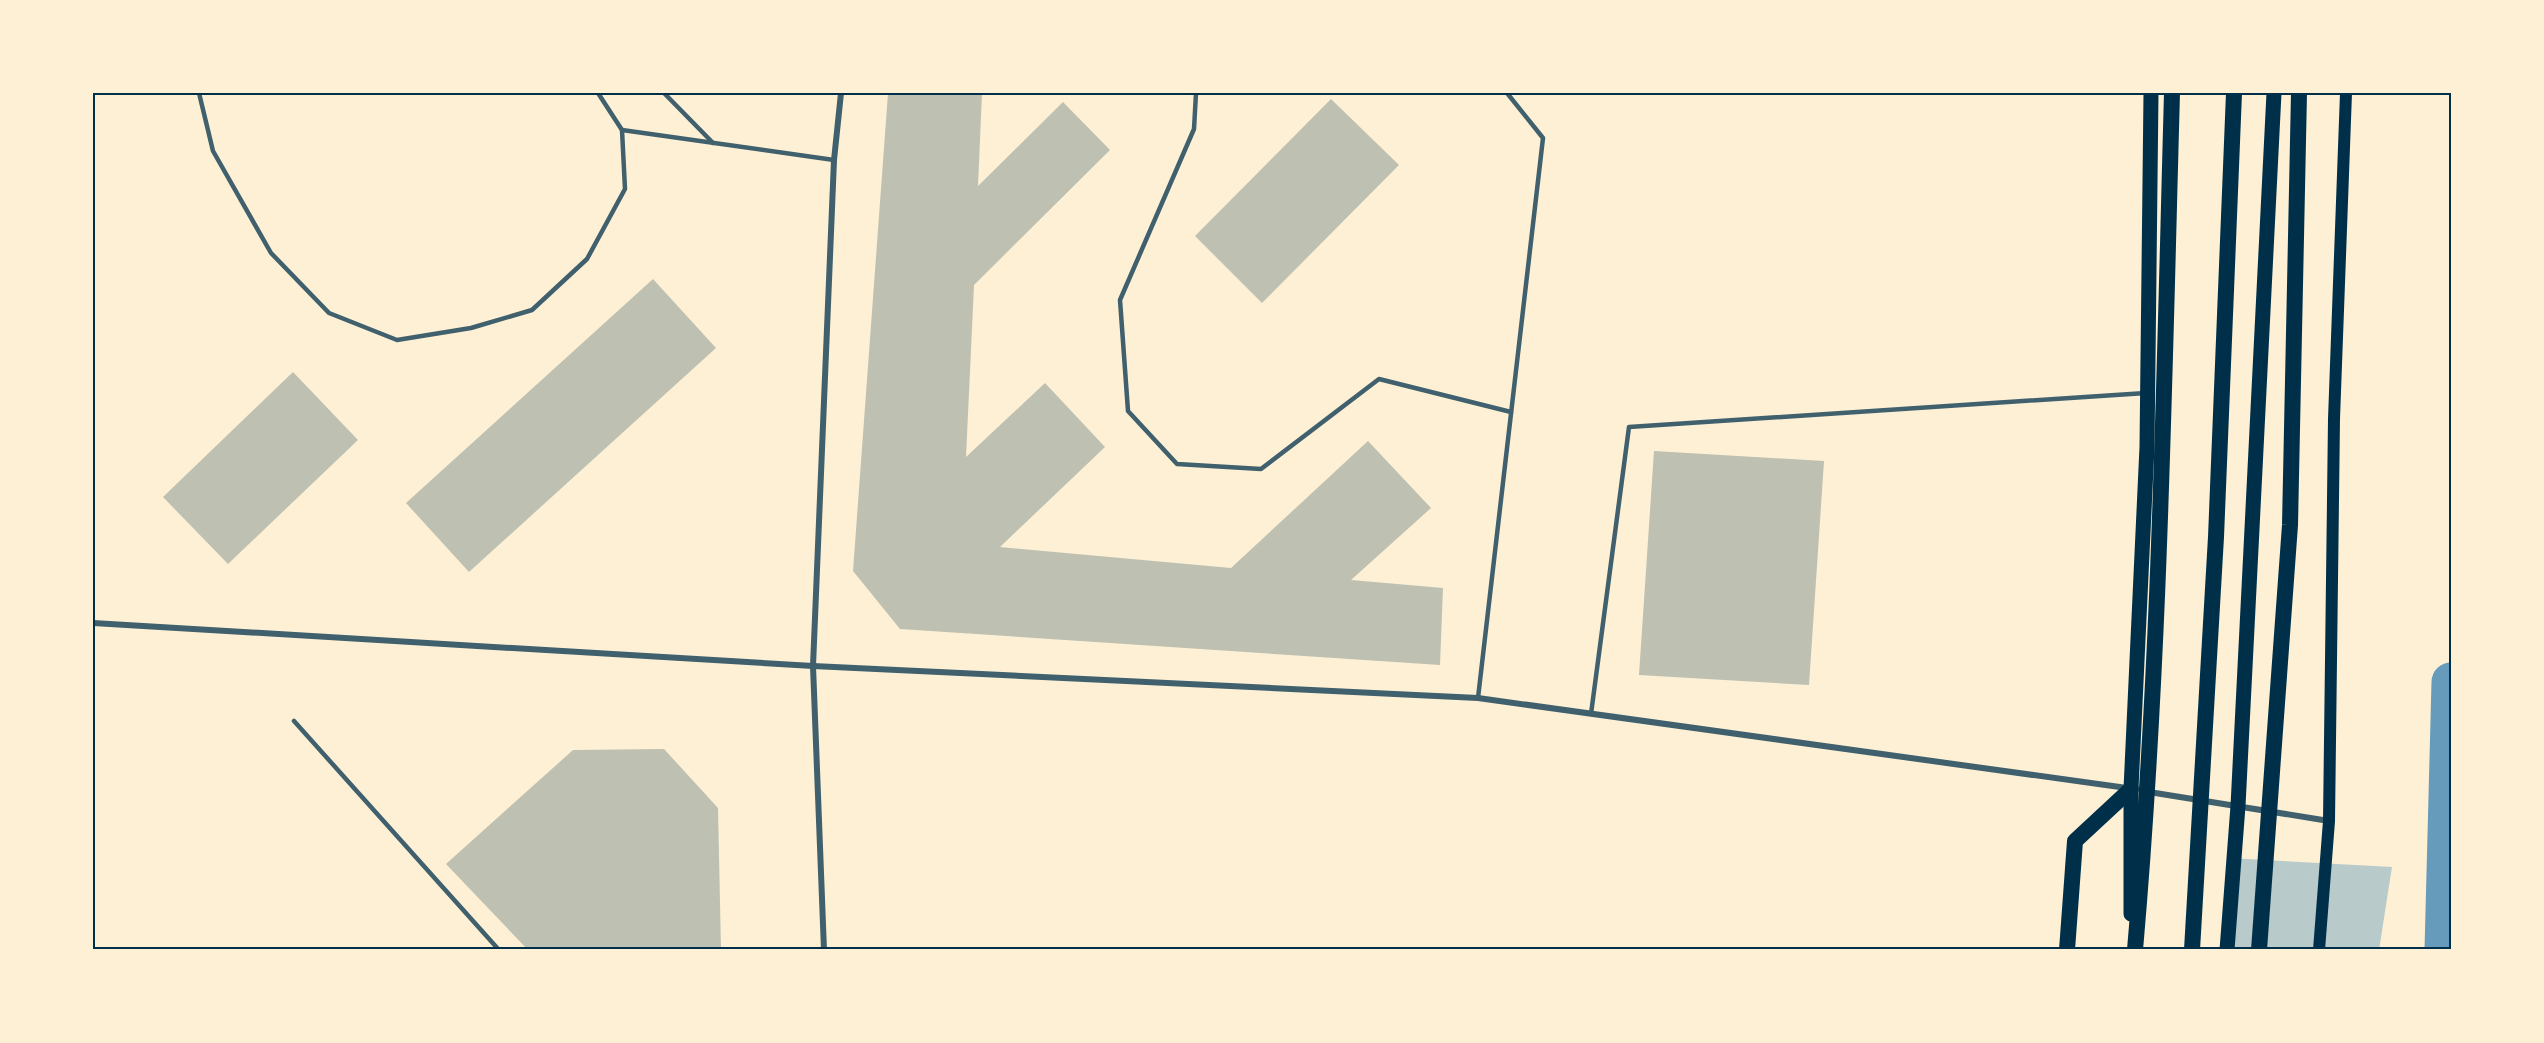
<svg xmlns="http://www.w3.org/2000/svg" width="2544" height="1043" font-family="'Alegreya Sans',sans-serif">
	<style>
		.green { fill: #b9caca }
		.lines { fill: none; stroke-linecap: round; stroke-linejoin: round }
		.canal { stroke: #669bbc; stroke-width: 39 }
		.building { fill: #bec0b2 }
		.service { stroke: #3f606c; stroke-width: 4.5 }
		.minor { stroke: #3f606c; stroke-width: 6 }
		.secondary { stroke: #003049; stroke-width: 12 }
		.primary { stroke: #003049; stroke-width: 15 }
		.trunk { stroke: #003049; stroke-width: 16 }
		.neatline { fill: none; stroke: #003049; stroke-width: 2 }
	</style>
	<rect width="100%" height="100%" fill="#fdf0d5"/>
	<polygon class="green" points="2229,858 2392,867 2379,950 2222,950"/>
	<g class="lines">
		<polyline class="canal" points="2444,950 2451,682"/>
	</g>
	<g class="building">
		<polygon points="888,93 982,93 978,186 1063,102 1110,150 974,285 966,457 1045,383 1105,447 1000,547 1231,568 1368,441 1431,508 1351,580 1443,588 1440,665 900,629 853,571"/>
		<polygon points="1331,99 1399,165 1262,303 1195,236"/>
		<polygon points="653,279 716,348 469,572 406,503"/>
		<polygon points="293,372 358,440 228,564 163,497"/>
		<polygon points="1654,451 1824,461 1809,685 1639,675"/>
		<polygon points="664,749 718,808 721,950 528,950 446,864 573,750"/>
	</g>
	<g class="lines">
		<g class="service">
			<polyline points="199,93 213,151 271,253 329,313 397,340 471,328 532,310 587,259 625,189 622,130 598,93"/>
			<polyline points="664,93 713,143"/>
			<polyline points="1196,93 1194,129 1120,300 1128,411 1177,464 1261,469 1379,379 1511,412"/>
			<polyline points="622,130 834,160"/>
			<polyline points="1478,698 1543,138 1507,93"/>
			<polyline points="1591,714 1629,427 2146,393"/>
			<polyline points="294,721 499,950"/>
		</g>
		<g class="minor">
			<polyline points="93,623 813,666 1478,698 2127,788"/>
			<polyline points="2149,792 2329,821"/>
			<polyline points="824,950 813,666 834,160 841,93"/>
		</g>
		<polyline class="secondary" points="2319,950 2329,821 2334,419 2346,93"/>
		<g class="primary">
			<polyline points="2131,914 2131,789 2147,447 2151,93"/>
			<polyline points="2227,950 2238,806 2274,93"/>
		</g>
		<g class="trunk">
			<polyline points="2067,950 2075,841 2131,789"/>
			<path d="M2135,950C2160,665 2164,379 2172,93"/>
			<polyline points="2192,950 2216,537 2234,93"/>
			<polyline points="2259,950 2290,525 2299,93"/>
		</g>
	</g>
	<rect width="2544" height="1043" fill="none" stroke="#fdf0d5" stroke-width="189"/>
	<rect x="94" y="94" width="2356" height="854" class="neatline"/>
</svg>
